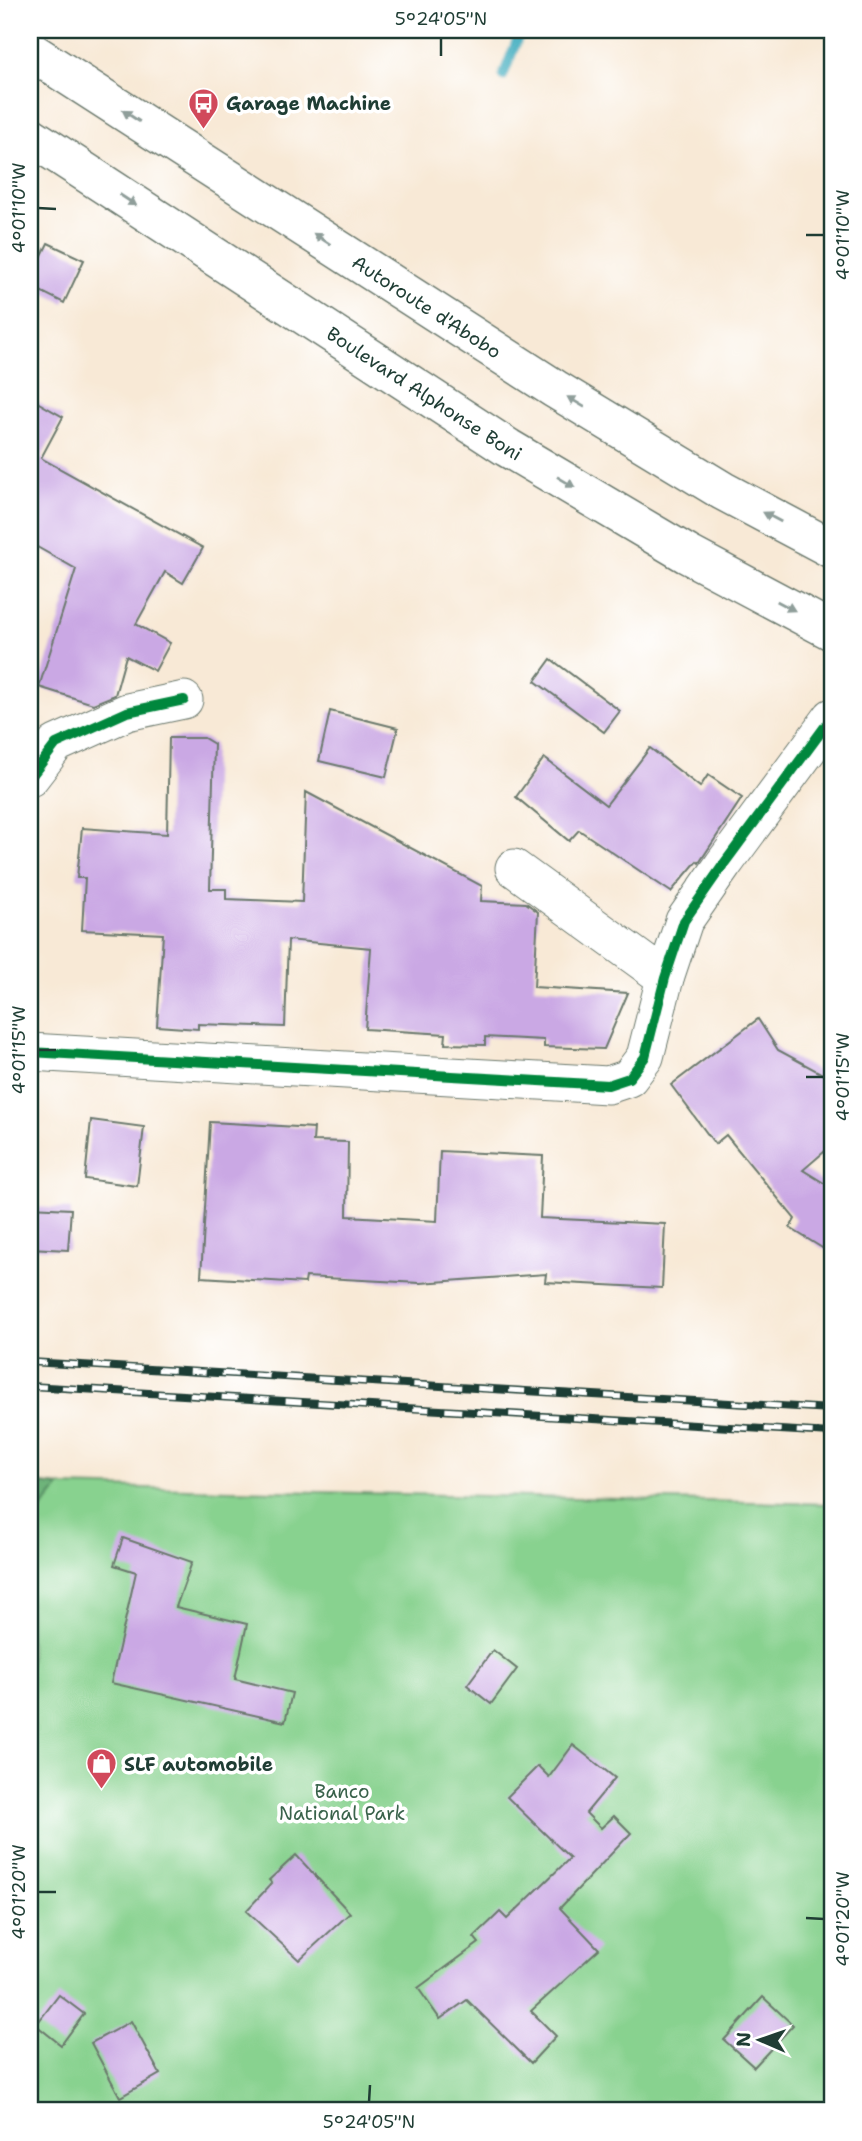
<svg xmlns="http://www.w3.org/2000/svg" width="862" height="2141" font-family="'Shantell Sans',sans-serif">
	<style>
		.green { fill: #88d28f; stroke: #548862; stroke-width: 2 }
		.forest { fill: #6eb47a; stroke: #467857; stroke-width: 2 }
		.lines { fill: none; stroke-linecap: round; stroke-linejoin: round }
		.stream { stroke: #3eabbd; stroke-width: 10 }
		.building { fill: #caa8e4 }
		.minor-casing { stroke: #6b796d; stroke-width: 39 }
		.major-casing { stroke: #6b796d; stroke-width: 41 }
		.minor { stroke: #fff; stroke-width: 37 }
		.major { stroke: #fff; stroke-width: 38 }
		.rail-casing { stroke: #1f3d34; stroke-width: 8 }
		.rail { stroke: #fff; stroke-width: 5; stroke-dasharray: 16; stroke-linecap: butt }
		.cycleway-casing { stroke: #fff; stroke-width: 15 }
		.cycleway { stroke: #00873e; stroke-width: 10 }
		.oneway { fill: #8f9e9a }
		.ticks { fill: none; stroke: #1f3d34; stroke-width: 2.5 }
		.labels { text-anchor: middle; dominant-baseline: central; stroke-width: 7; stroke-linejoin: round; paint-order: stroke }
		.poi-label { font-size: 19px; font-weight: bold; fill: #1f3d34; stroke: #fff; text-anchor: start }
		.street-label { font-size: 19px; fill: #1f3d34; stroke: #fff }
		.park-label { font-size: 19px; fill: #39624b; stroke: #fff }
		.neatline { fill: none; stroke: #1f3d34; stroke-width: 2.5 }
		.ticks-label { font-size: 18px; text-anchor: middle; fill: #1f3d34 }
	</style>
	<rect width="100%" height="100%" fill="#fff"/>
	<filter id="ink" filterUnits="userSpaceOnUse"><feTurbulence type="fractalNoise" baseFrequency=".0143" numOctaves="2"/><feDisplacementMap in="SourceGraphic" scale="14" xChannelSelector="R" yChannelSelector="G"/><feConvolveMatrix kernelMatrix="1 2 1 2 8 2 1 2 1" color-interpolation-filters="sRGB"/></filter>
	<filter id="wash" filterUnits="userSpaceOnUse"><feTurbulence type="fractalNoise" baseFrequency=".00686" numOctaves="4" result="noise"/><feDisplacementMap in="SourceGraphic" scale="28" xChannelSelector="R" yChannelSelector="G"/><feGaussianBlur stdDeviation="1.57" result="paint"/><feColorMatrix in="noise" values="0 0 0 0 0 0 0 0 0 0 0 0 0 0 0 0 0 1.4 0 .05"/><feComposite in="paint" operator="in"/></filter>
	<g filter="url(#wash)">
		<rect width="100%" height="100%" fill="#f8e9d6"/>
		<polygon class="green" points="30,1483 60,1486 832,1504 832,2111 30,2111"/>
		<polygon class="forest" points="30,1483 60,1486 30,1524"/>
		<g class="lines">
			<polyline class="stream" points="503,76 521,30"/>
		</g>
		<g id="blocks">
			<g class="building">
				<polygon points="48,243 84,260 64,303 30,286 30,280"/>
				<polygon points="30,398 63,417 41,458 203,548 183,583 165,572 136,624 170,643 155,671 126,656 115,695 93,704 39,687 76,569 30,543"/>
				<polygon points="551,659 620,711 604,732 535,681"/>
				<polygon points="330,711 398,728 386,777 319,761"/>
				<polygon points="169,738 204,738 214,744 210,889 226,889 226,899 302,902 306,792 482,886 481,901 526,903 538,912 534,987 628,993 604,1049 544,1047 544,1040 485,1037 485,1045 445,1044 446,1034 365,1029 371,948 288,940 285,1027 198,1024 198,1029 157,1026 163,934 82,930 85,878 77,878 82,828 167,834"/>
				<polygon points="650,748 700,787 708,775 742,798 699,863 697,861 671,892 579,830 569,841 516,797 544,758 606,805"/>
				<polygon points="758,1019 778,1050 832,1079 832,1145 803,1170 832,1188 832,1254 790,1228 795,1219 726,1135 715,1144 671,1085"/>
				<polygon points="91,1120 144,1127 137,1186 85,1179"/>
				<polygon points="210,1122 314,1128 313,1141 348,1142 347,1216 437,1221 440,1151 543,1156 540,1218 665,1224 662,1288 545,1282 546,1274 420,1283 306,1277 305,1283 201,1277"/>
				<polygon points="30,1207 71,1209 68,1250 30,1248"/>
				<polygon points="123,1538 192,1562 176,1607 247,1624 235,1679 292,1693 285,1722 111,1683 136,1572 114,1565"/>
				<polygon points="493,1650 517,1669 491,1704 467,1685"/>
				<polygon points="573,1745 615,1778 586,1813 601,1828 614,1816 631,1833 560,1908 599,1949 531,2011 556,2036 531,2063 467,2000 440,2019 418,1988 479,1943 474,1937 500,1912 507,1919 570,1858 507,1797 538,1766 549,1777"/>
				<polygon points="296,1855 350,1913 299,1960 246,1911 272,1883 269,1880"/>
				<polygon points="59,1995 84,2014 61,2045 36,2025"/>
				<polygon points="763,1997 793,2025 754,2067 724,2040"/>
				<polygon points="131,2021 160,2074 120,2097 91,2043"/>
			</g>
		</g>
	</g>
	<g filter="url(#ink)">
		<use href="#blocks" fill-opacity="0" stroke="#6b796d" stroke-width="2"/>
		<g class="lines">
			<defs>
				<g id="minor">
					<polyline points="30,778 56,744 127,712 184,700"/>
					<polyline points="514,868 665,978"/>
					<polyline points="30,1052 608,1085 629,1078 645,1057 665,978 684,921 723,865 832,717"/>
				</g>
				<g id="major">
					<path id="s1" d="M30,51L555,389L723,491L832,549"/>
					<path id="s2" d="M30,136L508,448L687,554L832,631"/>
				</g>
			</defs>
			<use href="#minor" class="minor-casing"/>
			<use href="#major" class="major-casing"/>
			<use href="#minor" class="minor"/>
			<use href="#major" class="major"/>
			<defs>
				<g id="rail">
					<polyline points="30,1362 832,1409"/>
					<polyline points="30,1386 832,1433"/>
				</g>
			</defs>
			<use href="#rail" class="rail-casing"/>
			<use href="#rail" class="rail"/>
			<defs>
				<g id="cycleway">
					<polyline points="30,778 56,744 127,712 184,700"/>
					<polyline points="30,1052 608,1085 629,1078 645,1057 665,978 684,921 723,865 832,717"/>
				</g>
			</defs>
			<use href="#cycleway" class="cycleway-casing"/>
			<use href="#cycleway" class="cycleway"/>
		</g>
		<defs><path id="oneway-solid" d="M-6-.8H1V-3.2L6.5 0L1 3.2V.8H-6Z" transform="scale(1.75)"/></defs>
		<g class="oneway">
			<use href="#oneway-solid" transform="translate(131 116) rotate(-147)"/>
			<use href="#oneway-solid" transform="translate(128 200) rotate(33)"/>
			<use href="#oneway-solid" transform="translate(322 239) rotate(-147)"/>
			<use href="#oneway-solid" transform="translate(576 402) rotate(-149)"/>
			<use href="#oneway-solid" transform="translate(566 482) rotate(31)"/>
			<use href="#oneway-solid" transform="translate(772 517) rotate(-152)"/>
			<use href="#oneway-solid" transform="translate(786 606) rotate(28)"/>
		</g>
	</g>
	<path class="ticks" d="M441,56V38M38,208L56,209M806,235H824M38,1050H56M806,1077H824M38,1892H56M806,1918L824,1919M369,2102L370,2085"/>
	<defs>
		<symbol id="bus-pin" viewBox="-11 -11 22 30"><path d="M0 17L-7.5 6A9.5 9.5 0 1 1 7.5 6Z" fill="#d1495b" stroke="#fff"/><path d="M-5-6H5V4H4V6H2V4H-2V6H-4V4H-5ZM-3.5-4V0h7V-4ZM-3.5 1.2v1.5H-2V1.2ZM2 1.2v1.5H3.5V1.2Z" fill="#fff"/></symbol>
		<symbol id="shop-pin" viewBox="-11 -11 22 30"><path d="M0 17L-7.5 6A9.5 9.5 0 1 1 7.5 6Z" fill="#d1495b" stroke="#fff"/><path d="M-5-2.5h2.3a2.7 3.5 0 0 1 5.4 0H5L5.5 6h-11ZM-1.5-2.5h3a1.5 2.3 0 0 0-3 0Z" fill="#fff"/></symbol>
	</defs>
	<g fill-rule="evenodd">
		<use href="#bus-pin" x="186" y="86" width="35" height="47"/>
		<use href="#shop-pin" x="84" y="1746" width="35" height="47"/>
	</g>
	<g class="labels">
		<g class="poi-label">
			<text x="226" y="103">Garage Machine</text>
			<text x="124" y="1764">SLF automobile</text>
		</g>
		<g class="street-label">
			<text stroke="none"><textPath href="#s1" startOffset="472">Autoroute d'Abobo</textPath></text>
			<text stroke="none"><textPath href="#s2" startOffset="471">Boulevard Alphonse Boni</textPath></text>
		</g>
		<g class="park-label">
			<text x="342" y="1791">Banco<tspan x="342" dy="22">National Park</tspan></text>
		</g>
	</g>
	<rect width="862" height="2141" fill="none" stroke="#fff" stroke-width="77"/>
	<g transform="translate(760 2040) rotate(272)" stroke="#ffffff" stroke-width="5" paint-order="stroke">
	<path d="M0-5L12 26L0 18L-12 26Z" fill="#1f3d34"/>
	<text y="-10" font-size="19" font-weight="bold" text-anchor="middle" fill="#1f3d34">N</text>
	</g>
	<rect x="38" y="38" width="786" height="2064" class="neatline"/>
	<g class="ticks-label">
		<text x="441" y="25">5°24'05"N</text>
		<text transform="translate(19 208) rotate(-90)" y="6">4°01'10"W</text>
		<text transform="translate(843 235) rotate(-90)" y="6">4°01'10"W</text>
		<text transform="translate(19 1050) rotate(-90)" y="6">4°01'15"W</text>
		<text transform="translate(843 1077) rotate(-90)" y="6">4°01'15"W</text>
		<text transform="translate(19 1892) rotate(-90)" y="6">4°01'20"W</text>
		<text transform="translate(843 1919) rotate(-90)" y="6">4°01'20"W</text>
		<text x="369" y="2128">5°24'05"N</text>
	</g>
</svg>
